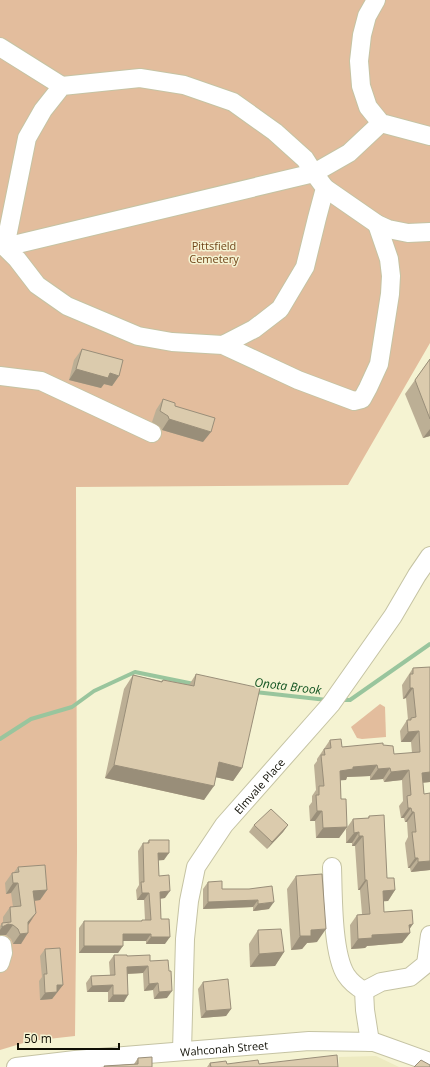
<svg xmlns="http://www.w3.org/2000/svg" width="430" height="1067" font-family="'Open Sans',sans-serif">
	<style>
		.built { fill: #edeac1 }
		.green { fill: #e3bd9d }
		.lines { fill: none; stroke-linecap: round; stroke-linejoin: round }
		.stream { stroke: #99c59d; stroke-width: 4 }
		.minor-casing { stroke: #c5c3a3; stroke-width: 20 }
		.minor { stroke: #fff; stroke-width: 18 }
		.wall { fill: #bcaf95 }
		.shaded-wall { fill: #998e79 }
		.building { fill: #dbcbad; stroke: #998e79 }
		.labels { text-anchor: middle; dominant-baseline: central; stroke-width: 3; stroke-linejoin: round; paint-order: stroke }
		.park-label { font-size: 11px; fill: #714519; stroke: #f5f3d2 }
		.street-label { font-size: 11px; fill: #0f0e04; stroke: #f5f3d2 }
		.water-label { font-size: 12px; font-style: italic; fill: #135522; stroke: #f5f3d2 }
	</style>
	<rect width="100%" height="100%" fill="#f5f3d2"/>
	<polygon class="built" points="376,1056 399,1067 339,1067 339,1057"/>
	<g class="green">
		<polygon points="0,0 430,0 430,343 348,485 76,487 77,851 75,1036 30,1041 0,1050"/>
		<polygon points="380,704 385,707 386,737 362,739 357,738 351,727"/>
	</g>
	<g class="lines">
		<g class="stream">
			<polyline points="255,692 327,700"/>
			<polyline points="340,700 350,700 430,644"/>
			<polyline points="0,739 31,719 72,707 94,691 135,672 194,684"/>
		</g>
		<defs>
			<g id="minor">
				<polyline points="376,0 367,16 362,35 359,61 361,86 368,107 381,123 430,136"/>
				<polyline points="0,47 62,86"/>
				<polyline points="325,188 377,224 388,229 408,233 430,232"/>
				<polyline points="0,241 5,247 27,138 43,110 62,86 140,78 184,85 233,102 275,132 305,159 314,173 349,153 381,123"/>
				<polyline points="223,345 172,342 138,336 67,306 37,285 17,259 5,247 314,173 325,188 317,218 305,267 280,309 254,329 223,345 298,380 354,401 362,399 368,388 379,364 390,294 391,276 389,259 377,224"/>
				<polyline points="0,376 41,381 152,433"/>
				<path d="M332,867C333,894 332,953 346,975C350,981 357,987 364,991L365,1010L370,1042"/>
				<polyline points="0,963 3,953 2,945"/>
				<polyline points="364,991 381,982 410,977 426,964 430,935"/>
				<path id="s1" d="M182,1051L185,939L189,901L196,867L224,825L331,704L393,616L417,575L430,556"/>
				<path id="s2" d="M16,1067L75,1060L309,1041L374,1042L430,1062"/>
			</g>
		</defs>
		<use href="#minor" class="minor-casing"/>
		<use href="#minor" class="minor"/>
	</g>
	<g class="wall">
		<polygon points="82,349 119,376 112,386 104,384 101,388 69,380 74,360"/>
		<polygon points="430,359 430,436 423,438 405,394"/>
		<polygon points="163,399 175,406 203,442 162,430 160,427 152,422 156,410"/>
		<polygon points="430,667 430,782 423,783 430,870 411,872 410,868 408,868 405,843 408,837 407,822 405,822 404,818 401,818 399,806 403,801 402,780 384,782 383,779 370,780 370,776 347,777 346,780 340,780 341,799 347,827 339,838 316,838 315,821 310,821 309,806 312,802 312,796 316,790 314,765 317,761 317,759 330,740 342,747 383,745 394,754 412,753 411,742 401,742 400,731 407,720 408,720 406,698 403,699 402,685 413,668"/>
		<polygon points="196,674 242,768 233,781 216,777 204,800 105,778 124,689 133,675 161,681 163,680 189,685"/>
		<polygon points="369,816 387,878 395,890 388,901 384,901 384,912 410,929 410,933 402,943 367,946 365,948 351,949 350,925 357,915 362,914 360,890 358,890 355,846 352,846 352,843 346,843 346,829 353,819 368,818"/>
		<polygon points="254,825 288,825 283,832 267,849 249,832"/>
		<polygon points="149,840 164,860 158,860 159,876 165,898 160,899 161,919 165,944 146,944 146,941 123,941 118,953 79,953 79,928 84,921 141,921 142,920 145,920 144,900 137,900 136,890 139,885 138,851 143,843 147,843"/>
		<polygon points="18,867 47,890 40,900 34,901 28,925 21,944 13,944 11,939 6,935 0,935 0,926 2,923 3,923 3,917 10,907 13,907 11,893 6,894 5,883 12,873 14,872"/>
		<polygon points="296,876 317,942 307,943 302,949 291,950 287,889"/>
		<polygon points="208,882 222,889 249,889 269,909 253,911 253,907 203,909 203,889"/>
		<polygon points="258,930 284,952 275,966 250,967 249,944"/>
		<polygon points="45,949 63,985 52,999 40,1000 39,981 42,977 40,956"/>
		<polygon points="114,955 127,956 150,961 167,998 154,999 153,990 144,991 143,973 128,974 124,1002 108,1002 108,992 87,992 86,983 91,976 110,975 109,962"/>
		<polygon points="203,982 231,1009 226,1016 201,1018 198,989"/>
		<polygon points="138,1058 152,1067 103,1067 104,1066 134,1064"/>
		<polygon points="210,1063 227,1064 259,1064 338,1067 207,1067"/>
	</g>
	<g class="shaded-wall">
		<polygon points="76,369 110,373 119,376 112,386 104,384 101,388 69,380"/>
		<polygon points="169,419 211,432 203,442 162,430"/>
		<polygon points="430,429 430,436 423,438"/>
		<polygon points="410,688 413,688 406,698 403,699"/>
		<polygon points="419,731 411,742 401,742 408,732"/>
		<polygon points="219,762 242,768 233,781 210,776"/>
		<polygon points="114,765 214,786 204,800 105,778"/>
		<polygon points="377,765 370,776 347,777 346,780 332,781 340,771 353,767"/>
		<polygon points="390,768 383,779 370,780 378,769"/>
		<polygon points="409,770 402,780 384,782 391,772"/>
		<polygon points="430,772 430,782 415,783 422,773"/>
		<polygon points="408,808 411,808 404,818 401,818"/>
		<polygon points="317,811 322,811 315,821 310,821"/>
		<polygon points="412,812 414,812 407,822 405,822"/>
		<polygon points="288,825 283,832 267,849 272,842"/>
		<polygon points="347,827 339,838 316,838 323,828"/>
		<polygon points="359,832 352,843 346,843 354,833"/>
		<polygon points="359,836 363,836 355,846 352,846"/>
		<polygon points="158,853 169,853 164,860 153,861"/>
		<polygon points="415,858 418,858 410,868 408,868"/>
		<polygon points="430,861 430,870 411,872 418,862"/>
		<polygon points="365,880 367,880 360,890 358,890"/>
		<polygon points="13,883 18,883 11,893 6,894"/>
		<polygon points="47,890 40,900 26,902 33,891"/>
		<polygon points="395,890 388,901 376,902 383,891"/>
		<polygon points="170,891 165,898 154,899 160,892"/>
		<polygon points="142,893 149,893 144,900 137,900"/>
		<polygon points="258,900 253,907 203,909 208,902"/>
		<polygon points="274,902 269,909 253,911 258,904"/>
		<polygon points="36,913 29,924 20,932 28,922"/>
		<polygon points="8,924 13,925 6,935 0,935 0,930 2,927"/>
		<polygon points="413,924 407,933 410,933 402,943 367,946 365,948 351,949 358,939 409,925"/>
		<polygon points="326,929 317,942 307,943 302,949 291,950 300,936 311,930"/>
		<polygon points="28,933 21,944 13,944 20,934"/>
		<polygon points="123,934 151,934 146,941 118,941"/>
		<polygon points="151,937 170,937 165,944 146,944"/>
		<polygon points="84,946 123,946 118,953 79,953"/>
		<polygon points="284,952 275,966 250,967 259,954"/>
		<polygon points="148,966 143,973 123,974 127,967"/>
		<polygon points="158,983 153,990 144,991 149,984"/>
		<polygon points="57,985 63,985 52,999 40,1000 45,993"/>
		<polygon points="113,985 108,992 87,992 92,986"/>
		<polygon points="172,991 167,998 154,999 159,992"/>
		<polygon points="113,995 128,995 124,1002 108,1002"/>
		<polygon points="231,1009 226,1016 201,1018 206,1011"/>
	</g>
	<g class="building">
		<polygon points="82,349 123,360 119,376 110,373 108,378 76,369"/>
		<polygon points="430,359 430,419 415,380"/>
		<polygon points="163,399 175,403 175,406 215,418 211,432 169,419 168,416 160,411"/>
		<polygon points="430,667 430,772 422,773 424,794 430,793 430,861 418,862 418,858 415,858 412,832 416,832 414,812 412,812 411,808 408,808 407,796 411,795 409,770 391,772 390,768 378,769 377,765 353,767 353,769 340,771 341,799 346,799 347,827 323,828 322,811 317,811 316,795 319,795 319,786 324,786 321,755 325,755 324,749 331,748 330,740 341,739 342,747 383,743 383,745 393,746 394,754 420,752 419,731 408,732 407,720 411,720 411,718 416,717 413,688 410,688 410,674 413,674 413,668"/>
		<polygon points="196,674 260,688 242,768 219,762 214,786 114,765 133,675 162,682 163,680 194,686"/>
		<polygon points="271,809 288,825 272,842 254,825"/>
		<polygon points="384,815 387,878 394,878 395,890 383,891 384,912 412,910 413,924 409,925 410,933 372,935 372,938 358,939 357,915 370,914 367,880 365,880 363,836 359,836 359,832 354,833 353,819 369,818 369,816"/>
		<polygon points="149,840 169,840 169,853 158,853 159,876 169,875 170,891 160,892 161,919 169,919 170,937 151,937 151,934 123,934 123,946 84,946 84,921 142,921 142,920 151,920 149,893 142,893 141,882 144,882 143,843 149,843"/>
		<polygon points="45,865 47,890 33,891 36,913 28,922 28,933 20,934 18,929 13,925 8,924 2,927 2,923 11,922 10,907 21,906 18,883 13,883 12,873 19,872 18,867"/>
		<polygon points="322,874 326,929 311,930 311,936 300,936 296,876"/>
		<polygon points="222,881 222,889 249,889 272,886 274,902 258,904 258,900 208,902 208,882"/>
		<polygon points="281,929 284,952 259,954 258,930"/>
		<polygon points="60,948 63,985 57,985 57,992 45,993 44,974 47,974 45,949"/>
		<polygon points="114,955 127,955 127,956 150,955 150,961 168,960 169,971 171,971 172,991 159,992 158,983 149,984 148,966 127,967 128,995 113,995 113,985 92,986 91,976 115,975"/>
		<polygon points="228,979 231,1009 206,1011 203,982"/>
		<polygon points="337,1055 338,1067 211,1067 210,1063 226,1061 227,1064 258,1060 259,1064"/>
		<polygon points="152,1057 152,1067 105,1067 104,1066 138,1064 138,1058"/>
		<polygon points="421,1060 430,1065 430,1067 414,1067"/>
	</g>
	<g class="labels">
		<g class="park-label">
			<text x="214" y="245">Pittsfield<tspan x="214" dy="13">Cemetery</tspan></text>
		</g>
		<g class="street-label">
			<text stroke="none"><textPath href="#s1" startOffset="288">Elmvale Place</textPath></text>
			<text stroke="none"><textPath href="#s2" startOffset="209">Wahconah Street</textPath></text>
		</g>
		<g class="water-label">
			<text transform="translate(288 686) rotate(7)">Onota Brook</text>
		</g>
	</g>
	<path d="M18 1043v6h101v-6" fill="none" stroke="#0f0e04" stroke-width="2"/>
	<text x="24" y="1043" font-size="12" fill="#0f0e04" stroke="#f5f3d2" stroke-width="3" paint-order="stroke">50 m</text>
</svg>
